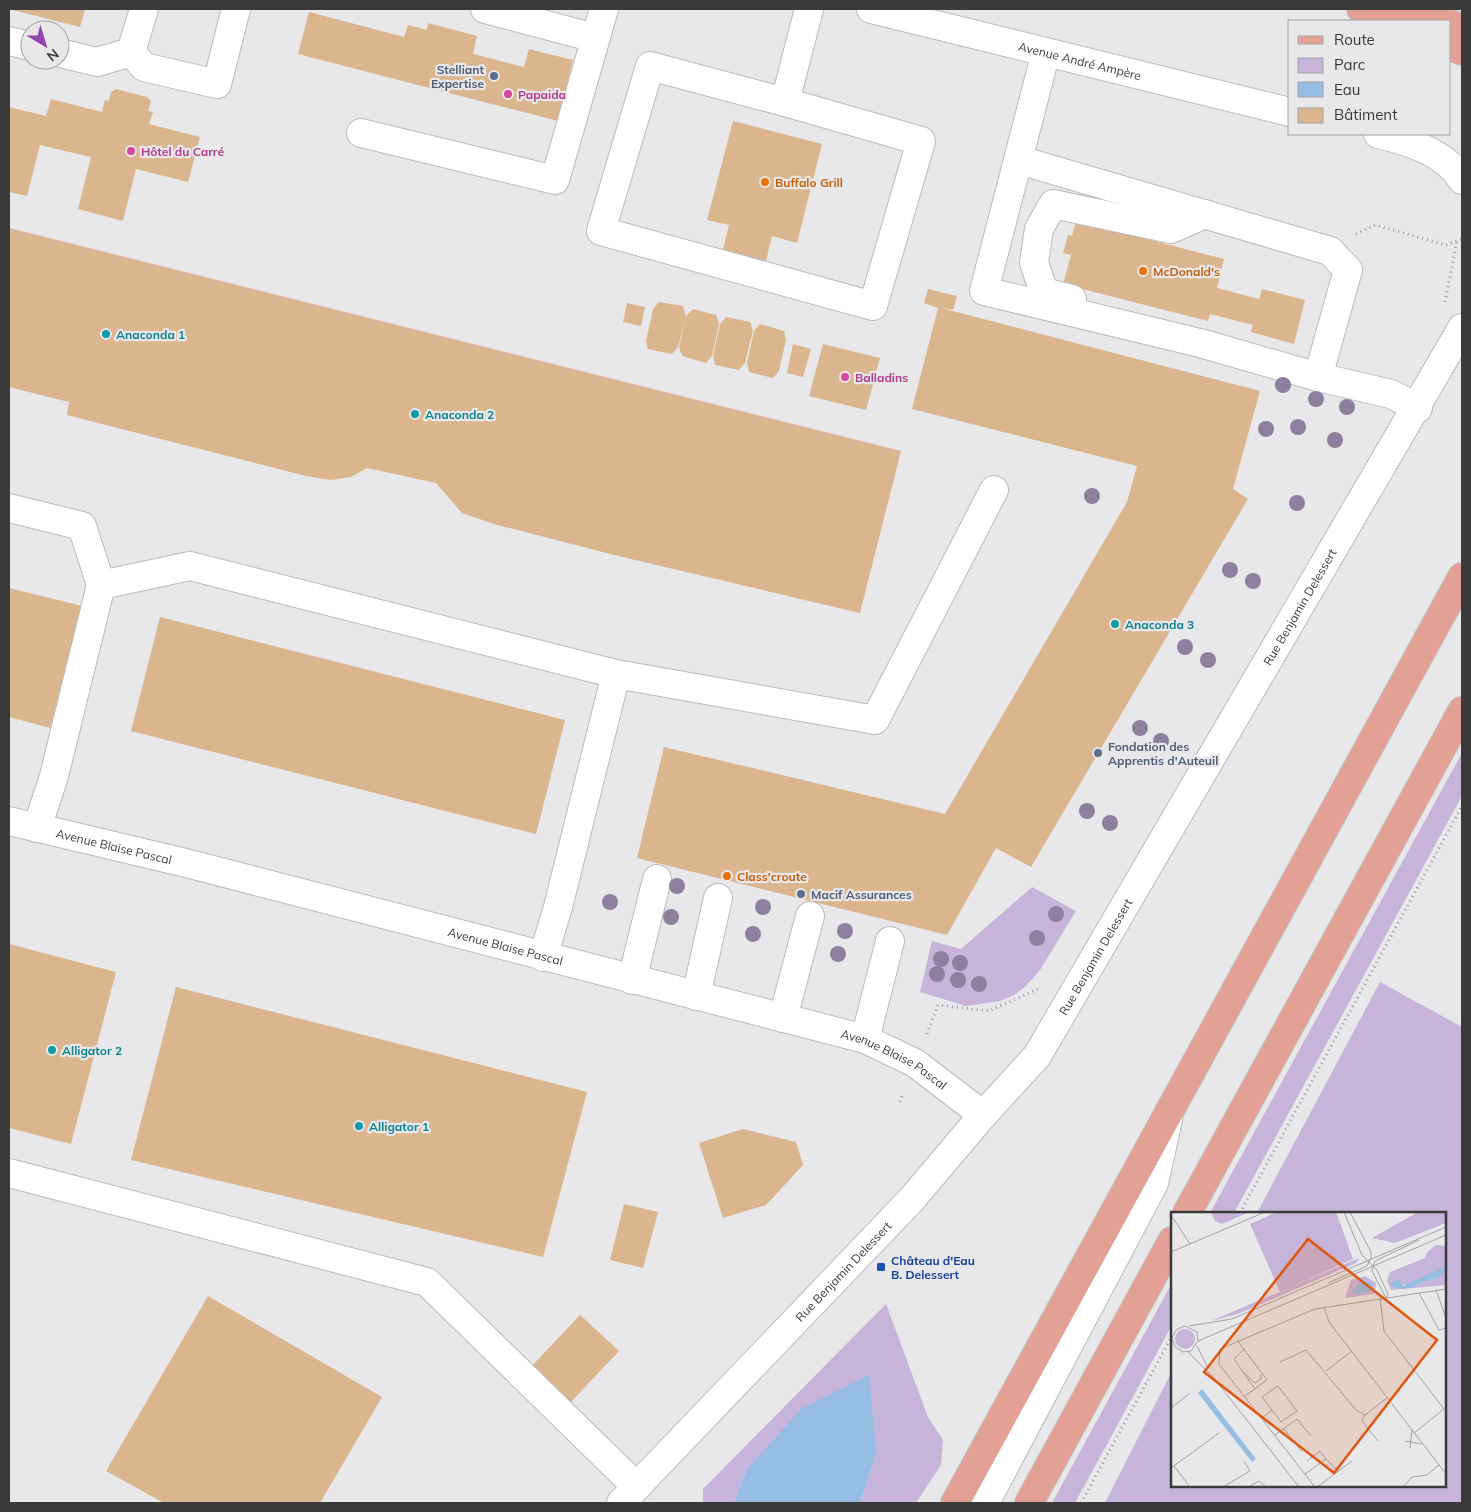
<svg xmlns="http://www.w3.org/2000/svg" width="1471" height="1512" font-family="Mulish,sans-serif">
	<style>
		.green { fill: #c6b4db }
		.water { fill: #96bde3 }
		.building { fill: #dbb58d }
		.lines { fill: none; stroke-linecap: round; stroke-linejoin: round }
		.minor-casing { stroke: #bbbabd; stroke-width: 30 }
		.major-casing { stroke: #c4c4c4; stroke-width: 30 }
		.path { stroke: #9a999b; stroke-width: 3; stroke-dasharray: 1 4; stroke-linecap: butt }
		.minor { stroke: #fff; stroke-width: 28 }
		.major { stroke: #e3a094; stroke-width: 28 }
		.tree { fill: #8f7f9f }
		.service-dot { fill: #5c6f8a; stroke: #e8e7ea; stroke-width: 2 }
		.hotel-dot { fill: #d1479c; stroke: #e8e7ea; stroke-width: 2 }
		.food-dot { fill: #e8710a; stroke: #e8e7ea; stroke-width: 2 }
		.culture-dot { fill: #0f9aa8; stroke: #e8e7ea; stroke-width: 2 }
		.transit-dot { fill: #1a4fb4; stroke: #e8e7ea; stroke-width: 2 }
		.labels { text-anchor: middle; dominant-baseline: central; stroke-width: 4.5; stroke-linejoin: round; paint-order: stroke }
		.street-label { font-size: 12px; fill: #3b3a3b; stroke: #e8e7ea }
		.service-label { font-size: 12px; font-weight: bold; fill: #4e5e75; stroke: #e8e7ea; text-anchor: start }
		.hotel-label { font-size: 12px; font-weight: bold; fill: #b23c85; stroke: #e8e7ea; text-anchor: start }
		.food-label { font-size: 12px; font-weight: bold; fill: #c56008; stroke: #e8e7ea; text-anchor: start }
		.culture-label { font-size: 12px; font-weight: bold; fill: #0d838f; stroke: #e8e7ea; text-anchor: start }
		.transit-label { font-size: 12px; font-weight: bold; fill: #164399; stroke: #e8e7ea; text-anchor: start }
		.inset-road { fill: none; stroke: #a3a2a4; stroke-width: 1 }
		.view { fill: #df570e; fill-opacity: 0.15; stroke: #df570e; stroke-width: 2.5 }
		.inset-edge { fill: none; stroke: #3b3a3b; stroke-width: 2.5 }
	</style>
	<rect width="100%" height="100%" fill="#e8e7ea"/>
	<g class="green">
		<polygon points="1462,753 1462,796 1234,1213 1210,1213"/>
		<polygon points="1032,887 1076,911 1040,970 1026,986 1014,995 1000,1001 966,1006 920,992 932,941 961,949"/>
		<polygon points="1380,982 1462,1027 1462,1503 1105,1503 1172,1371 1172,1486 1445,1486 1445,1213 1257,1213"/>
		<polygon points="1172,1283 1172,1325 1075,1503 1052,1503"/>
		<polygon points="886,1304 928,1417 943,1440 941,1465 916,1503 860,1503 876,1453 746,1471 734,1503 703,1503 703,1489"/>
	</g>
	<polygon class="water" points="869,1375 876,1453 860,1503 734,1503 746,1471 801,1409"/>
	<g class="building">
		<polygon points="9,9 85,9 80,27"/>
		<polygon points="309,12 404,37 408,25 427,30 428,23 477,36 473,54 524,67 529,49 573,60 558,121 298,54"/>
		<polygon points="116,89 147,97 151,101 148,111 153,112 149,124 200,137 188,182 136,169 123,221 78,209 91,157 40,145 27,196 9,192 9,107 46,116 51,99 102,112 105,100 109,101 111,92"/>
		<polygon points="733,121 822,144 797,243 772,236 766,261 723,250 729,225 707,220"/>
		<polygon points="1076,221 1224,259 1217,288 1259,299 1262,289 1305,300 1294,344 1251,332 1253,325 1210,314 1208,321 1063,284 1071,255 1063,253 1068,235 1072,236"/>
		<polygon points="9,228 901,451 860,613 614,555 494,524 462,513 436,483 367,468 351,477 331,480 306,476 67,415 69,402 9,387"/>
		<polygon points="928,289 957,296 953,310 941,308 1260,391 1233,489 1248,499 1031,867 996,848 947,935 637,858 664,747 945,814 1127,502 1137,466 912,409 938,308 924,303"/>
		<polygon points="659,302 683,306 686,316 678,347 672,354 648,349 646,341 653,309"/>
		<polygon points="627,303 645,307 641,326 623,322"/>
		<polygon points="693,309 716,315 719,324 712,356 706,363 682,356 679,347 686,316"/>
		<polygon points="726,317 750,322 753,331 745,363 739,370 715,365 713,356 720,324"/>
		<polygon points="760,324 784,331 786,340 779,371 773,378 749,372 747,363 754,331"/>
		<polygon points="793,344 811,349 803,377 787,373"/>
		<polygon points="823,344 880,358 866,410 809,396"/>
		<polygon points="9,588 82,606 50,728 9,717"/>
		<polygon points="160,617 565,720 536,834 131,731"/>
		<polygon points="9,944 116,972 71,1144 9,1128"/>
		<polygon points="176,987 587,1092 543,1257 131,1160"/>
		<polygon points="743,1129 796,1142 803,1165 766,1205 723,1218 699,1143"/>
		<polygon points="624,1204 658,1212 643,1268 610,1260"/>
		<polygon points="208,1296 382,1397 320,1503 164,1503 106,1471"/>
		<polygon points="580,1315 619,1351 569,1404 531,1367"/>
	</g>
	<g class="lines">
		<defs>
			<g id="minor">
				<polyline points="485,9 595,38"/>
				<path id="s1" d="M871,9L1290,112"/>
				<polyline points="9,41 30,46"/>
				<polyline points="131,52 144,67 217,84 236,9"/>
				<polyline points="1046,52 984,291 1200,343 1318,377 1391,394 1418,408"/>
				<polyline points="60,53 97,62 131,52 144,9"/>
				<polygon points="650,66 785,102 921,141 873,306 601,231"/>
				<polyline points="785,102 809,9"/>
				<polyline points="361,133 555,180 604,9"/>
				<path d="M1378,134C1408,141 1445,152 1462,180"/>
				<polyline points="1019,160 1330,251 1348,270 1318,377"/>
				<polyline points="1072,299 1044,292 1034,263 1039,229 1053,204 1171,229 1205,214"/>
				<polyline points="9,508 82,526 101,585 54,776 37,828"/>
				<polyline points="101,585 190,566 616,674 875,720 994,490"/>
				<path id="s2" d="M9,821L186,863L865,1039L915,1063L983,1115"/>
				<polyline points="543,957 558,907 616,674"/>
				<polyline points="632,980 657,879"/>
				<polyline points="696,996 718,898"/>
				<polyline points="783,1018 810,916"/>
				<polyline points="865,1039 890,941"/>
				<polyline points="9,1173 427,1282 637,1487"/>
				<path id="s3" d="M621,1503L911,1200L983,1115L1037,1056L1462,328"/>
				<polyline points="985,1503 1154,1183 1168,1120"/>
			</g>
			<g id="major">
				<polyline points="1361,9 1438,21"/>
				<polyline points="1450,24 1462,28"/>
				<polyline points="1450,46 1462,51"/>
				<polyline points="1187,1213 1462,711"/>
				<polyline points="955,1503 1462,577"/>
				<polyline points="1029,1503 1172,1241"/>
			</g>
		</defs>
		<use href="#minor" class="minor-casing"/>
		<use href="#major" class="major-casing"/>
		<g class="path">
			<polyline points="1356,234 1375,225 1446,245 1462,239"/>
			<polyline points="1445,302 1457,241"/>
			<polyline points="927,1034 938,1005 989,1011 1038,989"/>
			<polyline points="900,1102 903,1093"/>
			<polyline points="1240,1213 1462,806"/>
			<polyline points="1081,1503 1172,1336"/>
		</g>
		<use href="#minor" class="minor"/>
		<use href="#major" class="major"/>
	</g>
	<g class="tree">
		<circle cx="1283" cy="385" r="8"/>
		<circle cx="1316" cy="399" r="8"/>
		<circle cx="1347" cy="407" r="8"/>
		<circle cx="1298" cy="427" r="8"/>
		<circle cx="1266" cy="429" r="8"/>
		<circle cx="1335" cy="440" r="8"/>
		<circle cx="1092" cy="496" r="8"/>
		<circle cx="1297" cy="503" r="8"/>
		<circle cx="1230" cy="570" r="8"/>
		<circle cx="1253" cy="581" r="8"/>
		<circle cx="1185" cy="647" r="8"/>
		<circle cx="1208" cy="660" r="8"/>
		<circle cx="1140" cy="728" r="8"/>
		<circle cx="1161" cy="741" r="8"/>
		<circle cx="1087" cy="811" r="8"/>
		<circle cx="1110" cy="823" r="8"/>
		<circle cx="677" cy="886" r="8"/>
		<circle cx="610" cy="902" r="8"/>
		<circle cx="763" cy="907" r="8"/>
		<circle cx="1056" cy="914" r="8"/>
		<circle cx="671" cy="917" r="8"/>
		<circle cx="845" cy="931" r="8"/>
		<circle cx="753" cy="934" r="8"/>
		<circle cx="1037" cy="938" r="8"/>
		<circle cx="838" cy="954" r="8"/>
		<circle cx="941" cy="959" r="8"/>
		<circle cx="960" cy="963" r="8"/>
		<circle cx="937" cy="974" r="8"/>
		<circle cx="958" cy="980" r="8"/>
		<circle cx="979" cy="984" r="8"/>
	</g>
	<g class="service-dot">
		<circle cx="494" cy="76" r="5"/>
		<circle cx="1098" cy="753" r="5"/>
		<circle cx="801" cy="894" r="5"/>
	</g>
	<g class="hotel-dot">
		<circle cx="508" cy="94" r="5"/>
		<circle cx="131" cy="151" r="5"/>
		<circle cx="845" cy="377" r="5"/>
	</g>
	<g class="food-dot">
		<circle cx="765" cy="182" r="5"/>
		<circle cx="1143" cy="271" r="5"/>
		<circle cx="727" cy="876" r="5"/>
	</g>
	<g class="culture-dot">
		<circle cx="106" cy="334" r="5"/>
		<circle cx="415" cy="414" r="5"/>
		<circle cx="1115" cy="624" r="5"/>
		<circle cx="52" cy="1050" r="5"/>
		<circle cx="359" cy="1126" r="5"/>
	</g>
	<rect class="transit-dot" x="876" y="1262" width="10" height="10" rx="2.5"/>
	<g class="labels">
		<g class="street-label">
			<text stroke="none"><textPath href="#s1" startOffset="215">Avenue André Ampère</textPath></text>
			<text stroke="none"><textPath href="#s3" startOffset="1131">Rue Benjamin Delessert</textPath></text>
			<text stroke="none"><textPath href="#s2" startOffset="108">Avenue Blaise Pascal</textPath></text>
			<text stroke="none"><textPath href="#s2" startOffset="512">Avenue Blaise Pascal</textPath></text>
			<text stroke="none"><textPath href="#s3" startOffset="726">Rue Benjamin Delessert</textPath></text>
			<text stroke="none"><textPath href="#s2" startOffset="918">Avenue Blaise Pascal</textPath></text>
			<text stroke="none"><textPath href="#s3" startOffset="321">Rue Benjamin Delessert</textPath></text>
		</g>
		<g class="service-label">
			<text x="484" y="69" text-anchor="end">Stelliant<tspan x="484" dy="14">Expertise</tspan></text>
			<text x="1108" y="746">Fondation des<tspan x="1108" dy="14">Apprentis d'Auteuil</tspan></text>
			<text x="811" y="894">Macif Assurances</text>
		</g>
		<g class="hotel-label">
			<text x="518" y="94">Papaida</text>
			<text x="141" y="151">Hôtel du Carré</text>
			<text x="855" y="377">Balladins</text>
		</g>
		<g class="food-label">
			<text x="775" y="182">Buffalo Grill</text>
			<text x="1153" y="271">McDonald's</text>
			<text x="737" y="876">Class'croute</text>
		</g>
		<g class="culture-label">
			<text x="116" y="334">Anaconda 1</text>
			<text x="425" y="414">Anaconda 2</text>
			<text x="1125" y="624">Anaconda 3</text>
			<text x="62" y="1050">Alligator 2</text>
			<text x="369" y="1126">Alligator 1</text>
		</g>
		<g class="transit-label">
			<text x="891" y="1260">Château d'Eau<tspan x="891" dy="14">B. Delessert</tspan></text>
		</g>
	</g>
	<g transform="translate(1171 1212)">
		<rect width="275" height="275" fill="#e8e7ea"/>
		<path d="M40,0H78L51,12L44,9ZM106,0H165L182,47L109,80L79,12ZM247,0H275V11L224,31L201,26ZM265,33L275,34V54L242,71L222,75H245L248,71L267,66L275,59V73L220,78L216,69L219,60L254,46L256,40ZM188,46L185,51L67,102L40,109ZM194,64L205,71L203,82L174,86L180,68ZM4 127a10 10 0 1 1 20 0a10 10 0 1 1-20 0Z" fill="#c6b4db"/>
		<path d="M275,54V59L267,66L248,71L245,75L230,77L222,75L220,71L228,67L232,74ZM191,69L200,70L202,78L189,82L181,80ZM31,177L85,247L81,250L27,181Z" fill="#96bde3"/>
		<path class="inset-road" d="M173,0L191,43L206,58L217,82L215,86M0,3L19,32M0,40L94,0M157,71L196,54L200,46V40L179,0M265,78L275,106M248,81L268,118L275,116M209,86L213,119L273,197L243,221M215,86L201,59L204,49L248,28M153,95L158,110L275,262M18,114L61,107L275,15M0,127L6,117L14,114L26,120L27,129L20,139L12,140L4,135L1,126M66,128L96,168L74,184M27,129L275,23M26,134L36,154M73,137L63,147L84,177M17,140L43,166L128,275M109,150L135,138L185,198L194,203M71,159L84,171L90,167V162M155,159L181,139M0,196L19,181M91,206L101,198L110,210L126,199L107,174L91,185L101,198M113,217L131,240M104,223L126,207L140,224M207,229L191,209L194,203L216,186M234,229L251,232M239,236L241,218M136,249L149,239L155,247M3,254L19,275M0,256L48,221M134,262L155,247L167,259M52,275L79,259L73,249M77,275L88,269L95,275M144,275L48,152L49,137L144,97L275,77M146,275L181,249M232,275L241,265L256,263L268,253"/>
		<path class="view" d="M137,27L266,128L163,261L33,160Z"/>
		<rect width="275" height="275" class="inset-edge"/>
	</g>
	<rect width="1471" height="1512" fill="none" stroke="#3b3a3b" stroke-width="20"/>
	<rect x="1288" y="20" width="162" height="115" fill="#e8e7ea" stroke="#a3a2a4"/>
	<rect x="1298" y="36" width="25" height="8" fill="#e3a094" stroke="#a3a2a4"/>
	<text x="1334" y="45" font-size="15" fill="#3b3a3b">Route</text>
	<rect x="1298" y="58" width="25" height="15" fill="#c6b4db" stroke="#a3a2a4"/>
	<text x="1334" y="70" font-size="15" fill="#3b3a3b">Parc</text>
	<rect x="1298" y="82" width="25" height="15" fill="#96bde3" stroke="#a3a2a4"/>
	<text x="1334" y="95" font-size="15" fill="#3b3a3b">Eau</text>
	<rect x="1298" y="108" width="25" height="15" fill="#dbb58d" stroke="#a3a2a4"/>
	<text x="1334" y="120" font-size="15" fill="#3b3a3b">Bâtiment</text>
	<g transform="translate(45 45) rotate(142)"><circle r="24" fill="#e8e7ea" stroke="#a3a2a4"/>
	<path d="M0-4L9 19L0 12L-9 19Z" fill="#9744b3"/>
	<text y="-8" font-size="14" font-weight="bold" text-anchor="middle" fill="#3b3a3b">N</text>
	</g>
</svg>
